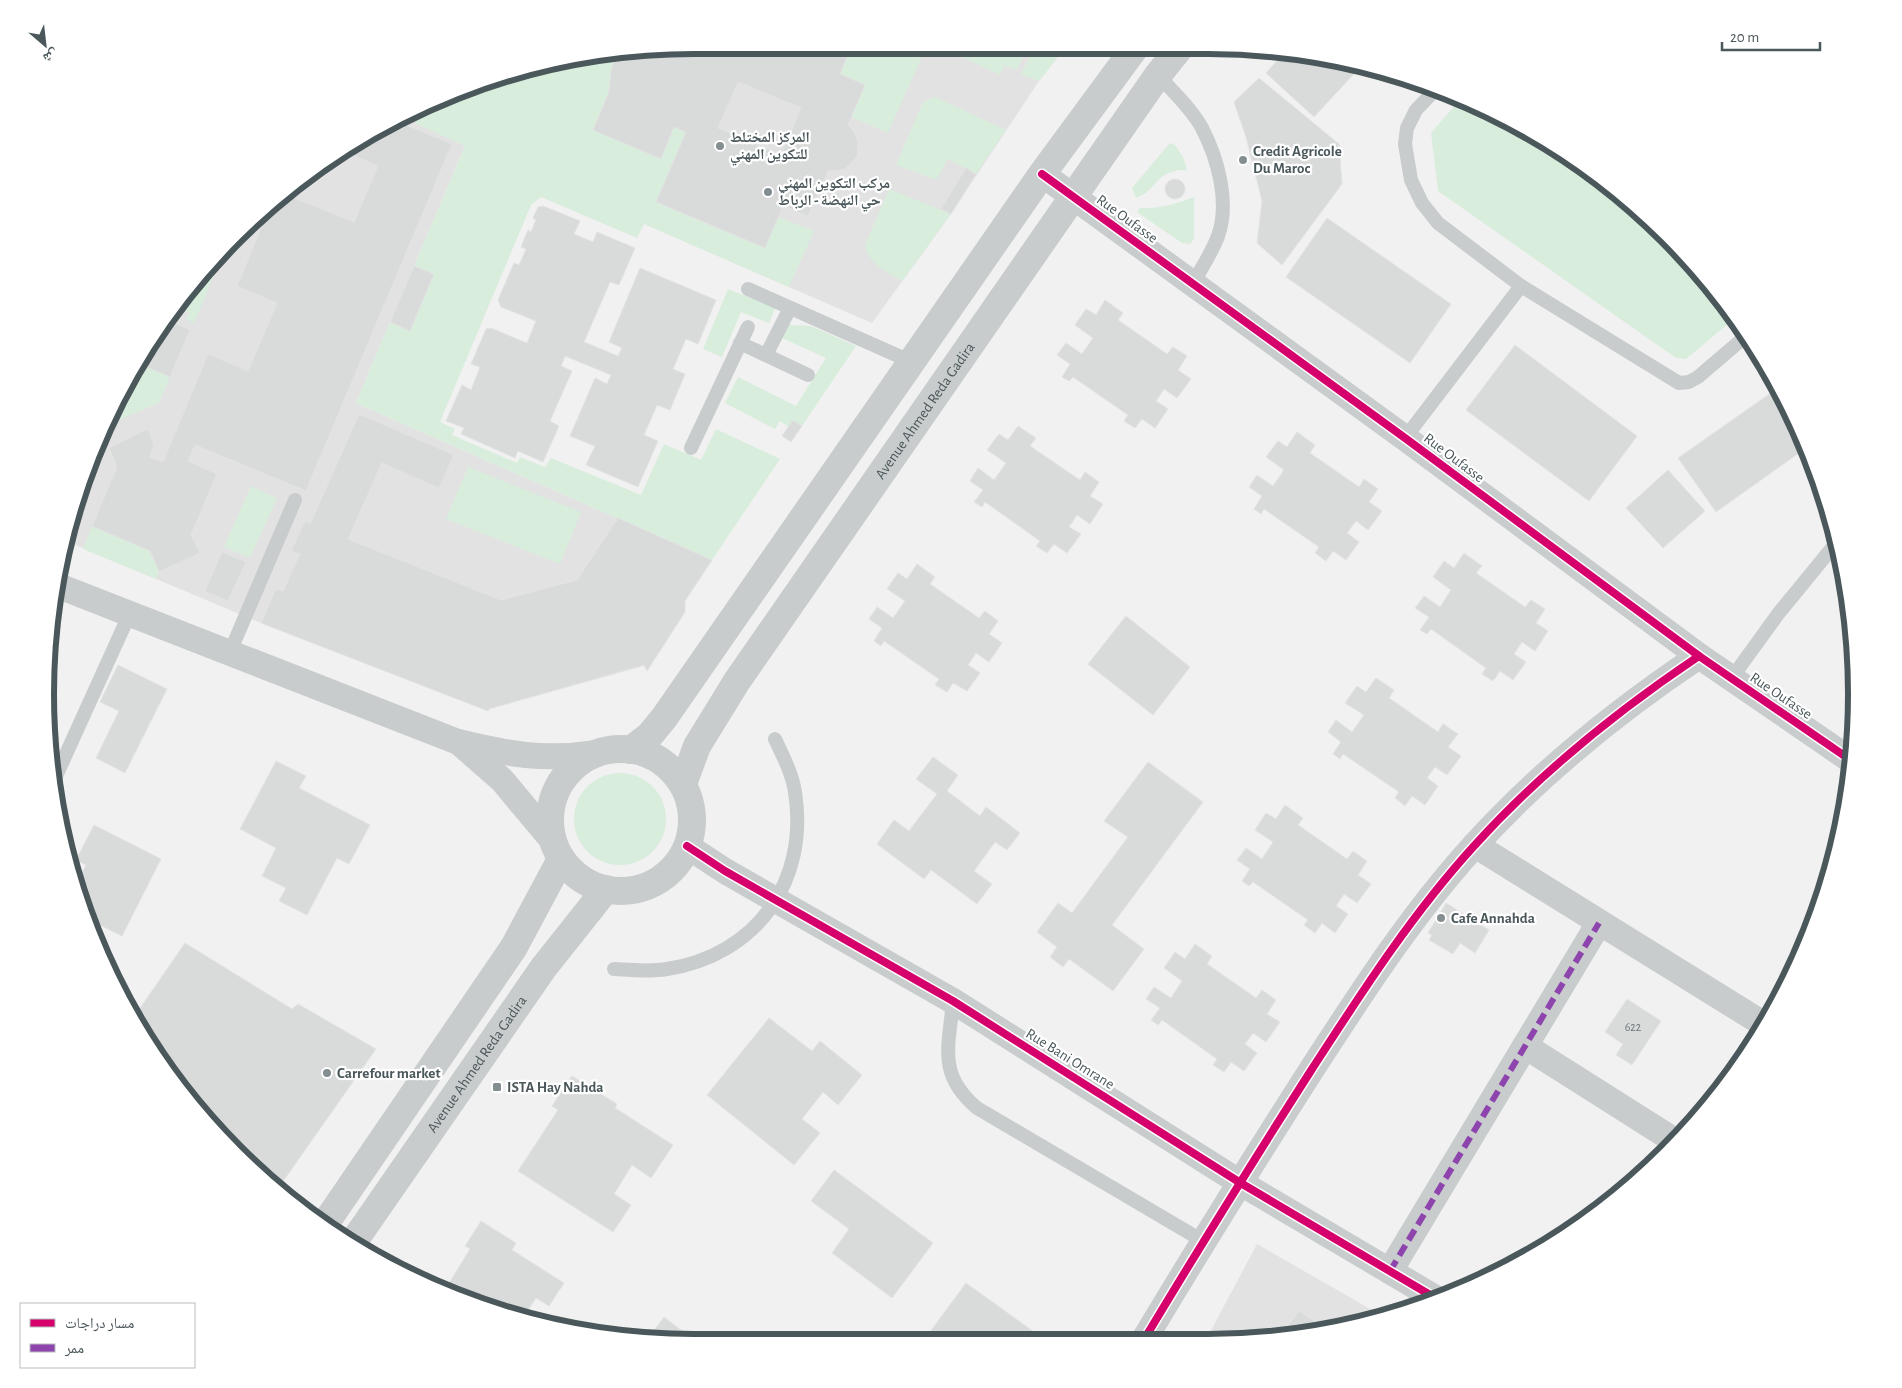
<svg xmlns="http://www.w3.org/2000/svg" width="1902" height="1388" font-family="'Alegreya Sans','Noto Naskh Arabic',sans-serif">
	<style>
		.education { fill: #e3e2e3 }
		.green { fill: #d8eddc }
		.building { fill: #d9dada; stroke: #e3e3e4; fill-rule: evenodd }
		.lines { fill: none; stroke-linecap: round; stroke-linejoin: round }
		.lane { stroke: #c9cccd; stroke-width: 14 }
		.street { stroke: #c9cccd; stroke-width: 26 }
		.secondary { stroke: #c9cccc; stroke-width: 28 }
		.quiet { stroke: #8e44ad; stroke-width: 6; stroke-dasharray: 12 6; stroke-linecap: butt }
		.cycleway-casing { stroke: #fff; stroke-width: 11 }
		.cycleway { stroke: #d6006c; stroke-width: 8 }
		.poi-dot { fill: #848d90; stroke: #fff; stroke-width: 2 }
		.labels { text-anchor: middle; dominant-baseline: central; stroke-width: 4.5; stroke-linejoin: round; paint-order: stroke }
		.number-label { font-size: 12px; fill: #6e787c }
		.poi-label { font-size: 15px; font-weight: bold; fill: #4a575b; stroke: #fff; text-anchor: start }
		.street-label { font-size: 15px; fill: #4a575b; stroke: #fff }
		.rim { fill: none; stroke: #4a575b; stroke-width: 6 }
	</style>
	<rect width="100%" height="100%" fill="#f1f1f1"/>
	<g class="education">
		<polygon points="694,45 1067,45 1039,81 951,214 872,323 465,146 356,403 712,560 685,601 685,612 647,671 644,666 489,709 488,711 261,623 66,541 79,486 112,407 206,266 334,154 445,95 526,67"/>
		<polygon points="1257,1244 1379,1314 1293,1337 1207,1338"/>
	</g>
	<g class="green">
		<polygon points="852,45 927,45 888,133 851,117 865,85 840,74"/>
		<polygon points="938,45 1028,45 1017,70 1004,66 1000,75"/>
		<polygon points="1036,45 1067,45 1039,81 1021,74"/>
		<polygon points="617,55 609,92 593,130 661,159 674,127 686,132 656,202 764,248 778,217 814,231 789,287 644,224 637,238 541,197 531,205 440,422 455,429 452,435 517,463 520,457 545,467 551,458 641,495 664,444 701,460 716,429 780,459 712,560 356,403 390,322 410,330 434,274 414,266 465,146 415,123 422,107 445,95 526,67"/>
		<polygon points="935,97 1006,130 976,174 948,159 936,180 896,165 923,102"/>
		<polygon points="1462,97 1568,154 1636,206 1723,299 1735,318 1686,359 1676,358 1438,191 1431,133"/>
		<path d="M1170,143L1175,145L1183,157L1187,170C1154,169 1158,191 1136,198L1132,188Z"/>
		<path d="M889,189L951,214L902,281C887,272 868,264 865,245Z"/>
		<path d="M1194,197V238L1190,244L1182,243L1137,212L1140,208C1160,209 1176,204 1194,197Z"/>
		<polygon points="212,261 219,264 194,323 186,319 189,313 178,308 206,266"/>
		<polygon points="728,289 775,308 769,323 741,312 722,357 703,349"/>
		<polygon points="789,325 811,326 856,346 802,426 793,420 789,427 780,421 775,429 725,403 738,377 796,406 826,358 782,338"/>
		<polygon points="140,364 170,377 159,403 104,426 112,407"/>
		<polygon points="468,467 581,512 560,564 446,519"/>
		<polygon points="251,486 277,498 250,558 224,547"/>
		<polygon points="92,526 150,551 159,572 156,579 83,549"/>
		<circle cx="620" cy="819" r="46"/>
	</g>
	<g class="building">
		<path d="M694,45H710L708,51L719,55L724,45H852L840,74L865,85L848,125L854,132L858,142L857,157L845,169L837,171H828L808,216L783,206L765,248L656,202L686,132L674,127L661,159L593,130L609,92L611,69L617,55ZM738,82L801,108L781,155L718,128Z"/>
		<polygon points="1282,55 1362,65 1314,117 1266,73"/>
		<polygon points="1259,78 1339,144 1342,184 1282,265 1257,243 1262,201 1246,137 1234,102"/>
		<polygon points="396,121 452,144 306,491 195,445 188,461 217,474 191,535 200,553 159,572 150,551 92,526 117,467 109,448 148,429 154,445 150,457 163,462 208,354 248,371 277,303 237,286 268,211 287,195 354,222 378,166 341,150"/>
		<polygon points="966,168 976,174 951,214 941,209"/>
		<circle cx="1175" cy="189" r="10"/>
		<polygon points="543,206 580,221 574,234 593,242 597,232 635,248 619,285 610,282 584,342 618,356 622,348 609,342 640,268 716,300 698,344 686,339 673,369 685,374 670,410 657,405 644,435 658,441 638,487 586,465 595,446 570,436 595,378 607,384 611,375 565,356 561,366 572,371 550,421 559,426 543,462 518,451 515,458 461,434 464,428 446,421 462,385 471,390 480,367 471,364 486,329 491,328 527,343 536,321 501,307 498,300 514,263 519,265 526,249 521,247 528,230 531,232 536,220 533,218 538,207"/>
		<polygon points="1327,218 1451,304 1410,363 1286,277"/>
		<polygon points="414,266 434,274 410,331 390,322"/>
		<polygon points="1105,300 1123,313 1118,320 1167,354 1173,347 1187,356 1178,370 1191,379 1177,398 1164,389 1156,401 1168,409 1155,428 1142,419 1135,428 1124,421 1128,415 1073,377 1069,381 1062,377 1070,364 1057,355 1066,343 1082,354 1093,338 1075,325 1086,309 1096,315"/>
		<polygon points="170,321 190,330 170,377 140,364"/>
		<polygon points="1515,345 1637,436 1589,501 1466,410"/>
		<polygon points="1778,388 1790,407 1806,448 1716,512 1678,458"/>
		<polygon points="359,414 454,455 439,488 382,463 348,539 501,600 577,580 618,518 712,560 685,601 685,612 647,671 644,665 489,709 488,711 261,623 276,589 283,591 300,554 291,551 305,521 310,524"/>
		<polygon points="793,420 802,426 791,442 782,436"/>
		<polygon points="1018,426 1036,438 1030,446 1080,480 1085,472 1099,482 1090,496 1103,504 1090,524 1077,515 1069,527 1081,534 1067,553 1054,544 1047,553 1036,546 1040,541 985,502 982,507 974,502 983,490 970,481 978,468 994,480 1006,463 987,450 999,434 1008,440"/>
		<polygon points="1297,432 1315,445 1310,453 1359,487 1364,479 1378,489 1369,502 1382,511 1368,530 1356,521 1347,533 1359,542 1346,560 1333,551 1326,561 1315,553 1319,547 1264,509 1261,514 1254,509 1262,496 1249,487 1257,475 1273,486 1284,470 1266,457 1278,441 1287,447"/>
		<polygon points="1668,470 1705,511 1663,548 1626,508"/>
		<polygon points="222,552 246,562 228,601 205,591"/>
		<polygon points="1464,553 1482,566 1476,573 1525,607 1531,600 1545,609 1536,623 1548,631 1535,651 1522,642 1514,654 1526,662 1513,680 1500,671 1493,681 1482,674 1486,668 1431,629 1427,634 1420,630 1429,617 1415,608 1424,596 1440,607 1451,590 1433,577 1444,561 1454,568"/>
		<polygon points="917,564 935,577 930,584 979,618 985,611 998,621 989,634 1002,643 989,662 976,653 968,665 980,673 967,691 953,683 947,692 935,685 939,679 884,641 881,646 874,641 882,628 869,619 877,607 893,618 905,601 887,589 898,573 907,579"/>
		<polygon points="1126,616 1190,667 1153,715 1088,664"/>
		<polygon points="118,665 167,689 125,773 96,758 119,711 100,702"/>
		<polygon points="1376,678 1394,690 1389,698 1438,732 1443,724 1458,734 1448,747 1461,756 1447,775 1435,767 1427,778 1438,786 1425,805 1412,796 1405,806 1395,798 1399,792 1343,754 1340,759 1333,754 1341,742 1328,732 1336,720 1352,732 1364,715 1345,703 1357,686 1366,692"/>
		<polygon points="933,757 958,775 947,791 980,816 986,807 1020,833 1007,850 995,842 974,871 992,884 977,904 931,870 924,879 877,844 894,820 909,831 937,794 916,779"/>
		<polygon points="276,761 306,776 299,788 370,825 349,864 337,858 307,915 279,901 286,888 262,876 276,848 240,829"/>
		<polygon points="1148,762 1203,802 1112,925 1144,949 1113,991 1069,959 1063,967 1050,957 1057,947 1037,932 1058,903 1072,913 1128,837 1104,821"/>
		<polygon points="1285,805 1303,818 1298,825 1347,859 1353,851 1367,861 1358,875 1371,884 1357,903 1344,894 1336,906 1348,914 1335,933 1322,923 1315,933 1304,925 1308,920 1253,882 1249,886 1242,881 1250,869 1237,860 1246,848 1262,859 1273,842 1255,830 1266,813 1276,819"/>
		<polygon points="94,825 161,859 122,936 88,919 78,881 86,865 76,860"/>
		<polygon points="1446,903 1489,930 1475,953 1460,943 1453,954 1429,940 1432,935 1428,933"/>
		<polygon points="185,943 292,1009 298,1004 376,1049 277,1190 266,1182 179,1089 136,1014"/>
		<polygon points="1195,944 1212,956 1207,964 1256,998 1262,990 1276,1000 1267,1014 1280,1022 1266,1042 1253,1033 1245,1044 1257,1053 1244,1071 1231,1062 1224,1072 1213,1065 1217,1059 1162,1020 1158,1025 1151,1020 1160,1008 1146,999 1154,987 1171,998 1182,981 1164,968 1175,952 1185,959"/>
		<polygon points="1627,999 1661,1021 1632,1065 1616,1055 1623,1044 1605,1032"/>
		<polygon points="769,1018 812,1051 820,1041 862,1075 838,1105 823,1092 802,1119 820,1133 794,1165 707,1095"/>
		<polygon points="572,1076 617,1104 615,1108 673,1145 651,1178 632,1165 614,1194 631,1205 613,1232 518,1171 558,1110 552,1106"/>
		<polygon points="834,1170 933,1243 892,1298 832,1253 849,1229 811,1201"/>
		<polygon points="481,1221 516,1243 512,1250 564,1283 549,1306 536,1298 522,1319 446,1288 470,1249 465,1246"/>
		<polygon points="966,1283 1044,1339 924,1340"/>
		<polygon points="1299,1311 1326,1329 1293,1337 1280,1337"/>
		<polygon points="664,1317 695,1341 646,1341"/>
	</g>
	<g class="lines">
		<g class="lane">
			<path d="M1158,75C1173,92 1191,108 1202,128C1218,159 1230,203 1218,236C1212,253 1201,268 1193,284"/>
			<polyline points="1437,88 1416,110 1407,128 1405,144 1411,180 1422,203 1438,223 1521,286 1679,383 1689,382 1698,377 1746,336"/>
			<polyline points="748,289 912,362"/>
			<polyline points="740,343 808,375"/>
			<polyline points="766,355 790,308"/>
			<polyline points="1405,438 1521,286"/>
			<polyline points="691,448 748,327"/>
			<polyline points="230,652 295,500"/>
			<polyline points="1731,679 1778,614 1837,542"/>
			<polyline points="52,785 130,613"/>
			<path d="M614,969C632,970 649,972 667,969C757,955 809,881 795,792C792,773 783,756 775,739"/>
			<path d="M953,1001C949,1047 937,1074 977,1108L1203,1241"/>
		</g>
		<g class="street">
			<polyline points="1042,174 1405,438 1699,656 1852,761"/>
			<path d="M56,585L458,742C508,754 543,761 595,753"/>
			<polyline points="462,745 502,780 553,841"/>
			<polyline points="1475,845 1765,1025"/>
			<polyline points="687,846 725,871 953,1001 1239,1182 1437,1299"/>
			<polyline points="1525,1046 1675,1141"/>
			<polyline points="1390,1271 1599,923"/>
			<path d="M1145,1338C1199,1248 1255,1158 1312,1069C1362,992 1412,914 1474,846C1541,772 1617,711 1699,656"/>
		</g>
		<g class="secondary">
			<circle cx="621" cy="820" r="71"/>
			<polyline points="631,750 650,735 664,718 1042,174 1137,45"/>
			<path id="s1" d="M683,784L697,746L737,681L1073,197L1158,75L1182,45"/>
			<polyline points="325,1224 514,947 561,859"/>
			<path id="s2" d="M352,1244L544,967L606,889"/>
		</g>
		<polyline class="quiet" points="1390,1271 1599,923"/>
		<defs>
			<g id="cycleway">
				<polyline points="1042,174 1405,438 1699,656 1852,761"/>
				<polyline points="687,846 725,871 953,1001 1239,1182 1437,1299"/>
				<path d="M1145,1338C1199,1248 1255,1158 1312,1069C1362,992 1412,914 1474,846C1541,772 1617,711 1699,656"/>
			</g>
		</defs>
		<use href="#cycleway" class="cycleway-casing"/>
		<use href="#cycleway" class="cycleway"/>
	</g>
	<g class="poi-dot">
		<circle cx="720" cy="146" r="5"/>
		<circle cx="1243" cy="160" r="5"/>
		<circle cx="768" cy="192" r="5"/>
		<circle cx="1441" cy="918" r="5"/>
		<circle cx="327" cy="1073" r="5"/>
		<rect x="492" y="1082" width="10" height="10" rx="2.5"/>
	</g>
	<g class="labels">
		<g class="number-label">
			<text x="1633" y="1027">622</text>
		</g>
		<g class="poi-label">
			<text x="730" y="137">المركز المختلط<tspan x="730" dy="17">للتكوين المهني</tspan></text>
			<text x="1253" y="151">Credit Agricole<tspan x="1253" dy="17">Du Maroc</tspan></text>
			<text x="778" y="183">مركب التكوين المهني<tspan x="778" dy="17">حي النهضة - الرباط</tspan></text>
			<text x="1451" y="918">Cafe Annahda</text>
			<text x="337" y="1073">Carrefour market</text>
			<text x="507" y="1087">ISTA Hay Nahda</text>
		</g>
		<g class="street-label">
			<text transform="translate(1127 219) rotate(36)">Rue Oufasse</text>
			<text stroke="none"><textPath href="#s1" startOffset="446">Avenue Ahmed Reda Gadira</textPath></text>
			<text transform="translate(1454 458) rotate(37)">Rue Oufasse</text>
			<text transform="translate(1781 696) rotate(34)">Rue Oufasse</text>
			<text transform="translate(1070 1059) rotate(32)">Rue Bani Omrane</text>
			<text stroke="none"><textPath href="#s2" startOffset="219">Avenue Ahmed Reda Gadira</textPath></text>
		</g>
	</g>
	<path d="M0 0H1902V1388H0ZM694 54H1208A640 640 0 0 1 1848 694V694A640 640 0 0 1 1208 1334H694A640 640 0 0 1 54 694V694A640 640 0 0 1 694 54Z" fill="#fff" fill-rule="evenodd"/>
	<path class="rim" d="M694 54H1208A640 640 0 0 1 1848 694V694A640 640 0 0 1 1208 1334H694A640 640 0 0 1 54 694V694A640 640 0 0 1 694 54Z"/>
	<rect x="20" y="1303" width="175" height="65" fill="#ffffff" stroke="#b7bcbd"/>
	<rect x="30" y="1319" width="25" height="8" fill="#d6006c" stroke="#b7bcbd"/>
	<text x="65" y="1328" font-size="15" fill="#4a575b">مسار دراجات</text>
	<rect x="30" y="1344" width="25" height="8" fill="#8e44ad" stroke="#b7bcbd"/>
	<text x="65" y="1353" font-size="15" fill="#4a575b">ممر</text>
	<g transform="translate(45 45) rotate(152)" stroke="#ffffff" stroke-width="4" paint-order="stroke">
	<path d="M0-4L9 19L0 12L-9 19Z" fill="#4a575b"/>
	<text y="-8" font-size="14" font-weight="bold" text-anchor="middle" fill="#4a575b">ش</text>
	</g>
	<path d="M1722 42v8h98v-8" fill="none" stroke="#4a575b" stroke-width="2.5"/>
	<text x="1730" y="42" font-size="15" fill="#4a575b" stroke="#ffffff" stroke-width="4" paint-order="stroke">20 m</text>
</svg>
